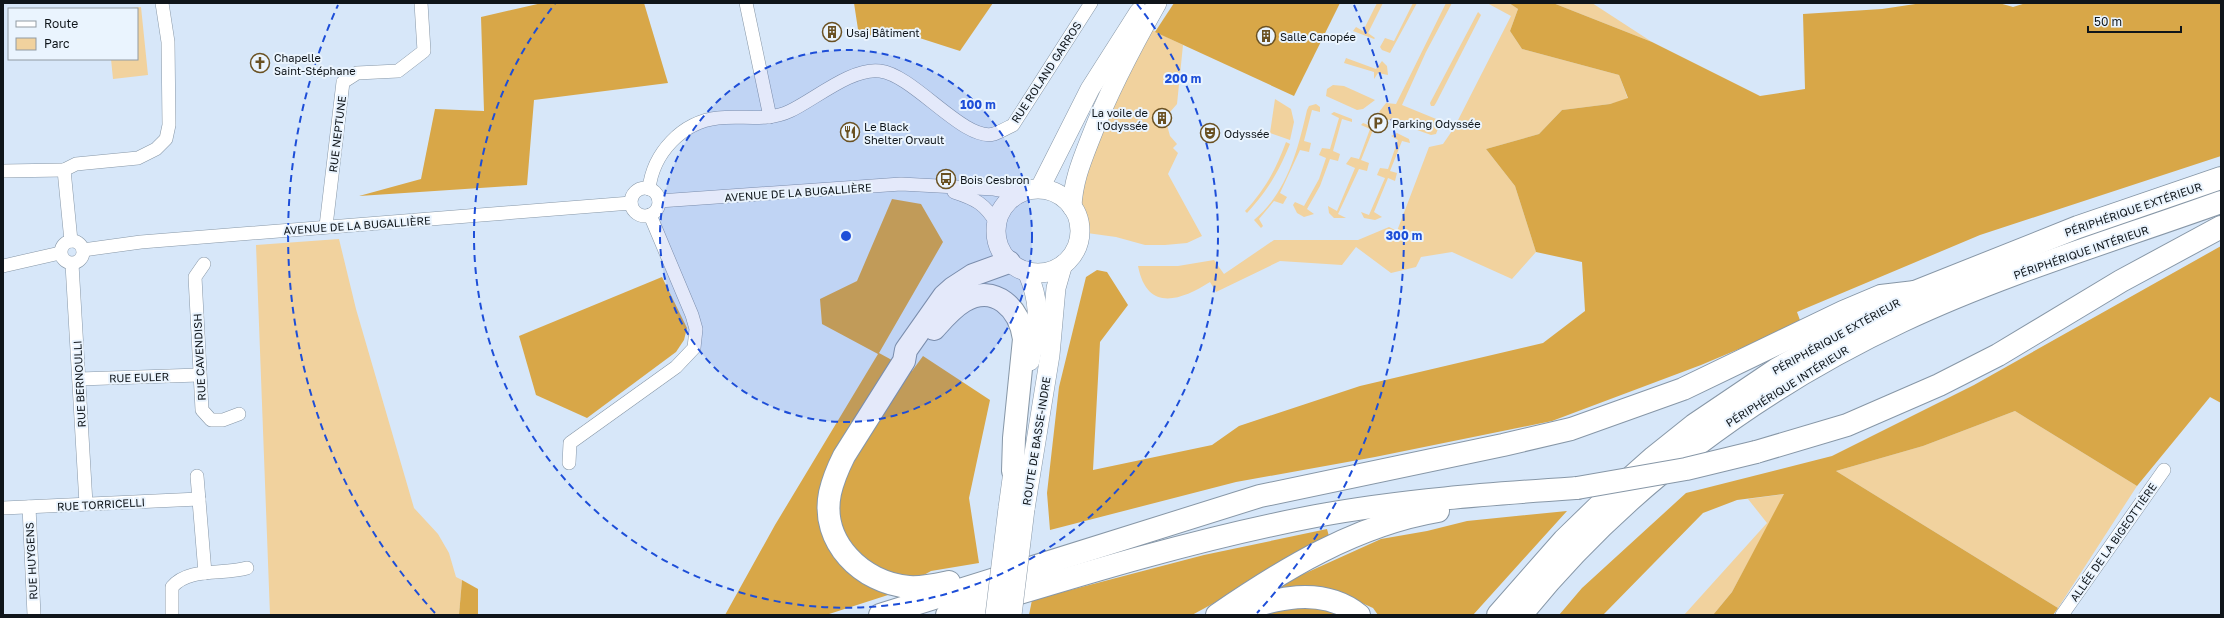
<svg xmlns="http://www.w3.org/2000/svg" width="2224" height="618" font-family="'Golos Text',sans-serif">
	<style>
		.green { fill: #f1d29e }
		.forest { fill: #d8a748 }
		.lines { fill: none; stroke-linecap: round; stroke-linejoin: round }
		.street-casing { stroke: #8797a7; stroke-width: 14 }
		.secondary-casing { stroke: #8797a7; stroke-width: 20 }
		.highway-casing { stroke: #8797a7; stroke-width: 24 }
		.street { stroke: #fff; stroke-width: 13 }
		.secondary { stroke: #fff; stroke-width: 19 }
		.highway { stroke: #fff; stroke-width: 22 }
		.secondary-bridge-casing { stroke: #8797a7; stroke-width: 20; stroke-linecap: butt }
		.highway-bridge-casing { stroke: #8797a7; stroke-width: 24; stroke-linecap: butt }
		.secondary-bridge { stroke: #fff; stroke-width: 19 }
		.highway-bridge { stroke: #fff; stroke-width: 22 }
		.ring { fill: none; stroke: #1d4ed8; stroke-width: 2; stroke-dasharray: 7 5 }
		.labels { text-anchor: middle; dominant-baseline: central; stroke-width: 4; stroke-linejoin: round; paint-order: stroke }
		.poi-label { font-size: 11px; fill: #0f151a; stroke: #eaf4fe; text-anchor: start }
		.street-label { font-size: 11px; fill: #0f151a; stroke: #eaf4fe }
		.centre { fill: #1d4ed8; stroke: #eaf4fe; stroke-width: 2 }
		.ring-label { font-size: 12px; text-anchor: middle; font-weight: bold; fill: #1d4ed8; stroke: #eaf4fe; stroke-width: 4; stroke-linejoin: round; paint-order: stroke }
	</style>
	<rect width="100%" height="100%" fill="#d7e7f9"/>
	<g class="green">
		<polygon points="1377,3 1383,3 1368,33 1375,38 1374,39 1353,31 1356,27 1363,31"/>
		<polygon points="1413,3 1417,3 1390,53 1382,50 1380,47 1385,38 1394,41"/>
		<polygon points="1446,3 1452,3 1426,52 1402,105 1441,121 1436,134 1431,135 1384,118 1379,112 1386,103 1396,104"/>
		<path d="M1487,3H1509L1518,9L1510,31L1522,49L1619,75L1628,99L1610,104L1562,110L1539,134L1486,149L1515,186L1536,252L1512,279L1452,252L1421,257L1416,267L1391,273L1356,247L1342,265L1280,261L1216,292L1210,282C1180,301 1147,312 1138,266H1178L1214,260L1224,274L1274,240H1358L1389,227L1397,231L1429,147L1443,144L1454,128L1511,16Z"/>
		<polygon points="1553,3 1592,3 1652,42"/>
		<polygon points="141,7 148,75 113,79 111,59 137,59 137,9 122,9"/>
		<polygon points="1478,12 1481,15 1436,103 1434,106 1431,106 1430,103"/>
		<polygon points="1152,30 1183,45 1177,104 1170,112 1167,125 1170,136 1177,144 1173,148 1178,153 1168,174 1202,236 1187,243 1165,245 1145,245 1116,237 1087,233 1087,221 1079,198 1100,130"/>
		<polygon points="1346,58 1376,69 1382,61 1387,66 1388,75 1378,73 1374,79 1374,72 1344,63"/>
		<polygon points="1333,85 1344,86 1375,100 1363,109 1357,110 1326,96 1327,89"/>
		<polygon points="1275,99 1291,109 1294,122 1290,140 1270,133"/>
		<path d="M1316,104L1320,107V112L1312,110L1304,141L1311,143L1309,152L1300,150L1280,193L1287,197L1283,204L1274,201L1259,219L1263,226L1261,228L1254,220C1287,193 1298,149 1307,110L1309,106Z"/>
		<polygon points="1334,112 1352,119 1352,122 1342,119 1333,151 1340,154 1338,161 1330,159 1320,186 1307,209 1314,214 1304,217 1297,213 1293,205 1295,202 1304,206 1319,179 1326,158 1319,155 1322,148 1330,149 1339,118 1331,114"/>
		<polygon points="1363,123 1381,130 1381,133 1373,130 1361,160 1369,163 1367,171 1359,169 1338,214 1346,218 1334,218 1329,213 1328,206 1337,211 1355,168 1346,164 1351,157 1359,159 1370,129 1361,125"/>
		<polygon points="1397,133 1409,139 1410,143 1402,141 1390,171 1397,173 1395,181 1388,178 1374,212 1382,217 1375,220 1364,218 1361,212 1369,215 1385,178 1377,175 1380,168 1388,169 1398,140 1391,136"/>
		<path d="M1286,142L1290,144C1278,173 1268,190 1247,213L1245,211C1265,190 1276,169 1286,142Z"/>
		<polygon points="339,239 356,309 414,508 438,534 449,553 456,577 462,580 459,615 270,615 256,245"/>
		<polygon points="2015,411 2137,486 2058,608 1836,471 1923,446"/>
		<polygon points="1785,494 1732,592 1713,615 1684,615 1767,523 1748,499"/>
	</g>
	<g class="forest">
		<polygon points="542,3 644,3 668,83 534,100 527,185 359,196 421,179 435,109 484,111 481,17"/>
		<polygon points="854,3 993,3 960,51 904,33 859,36"/>
		<polygon points="1174,3 1340,3 1294,96 1155,32"/>
		<polygon points="1509,3 1553,3 1652,42 1760,96 1805,89 1803,14 1882,9 1922,3 1999,3 2013,7 2026,3 2221,3 2221,156 1980,235 1797,312 1801,323 1701,365 1552,421 1375,457 1236,482 1050,530 1047,493 1059,387 1086,277 1097,270 1107,272 1128,305 1100,342 1093,470 1212,445 1239,426 1360,386 1543,343 1585,311 1582,262 1536,252 1515,186 1486,149 1539,134 1562,110 1610,104 1628,98 1619,75 1522,49 1510,31 1518,9"/>
		<polygon points="892,199 921,204 943,242 879,353 912,371 923,356 990,400 969,498 979,563 931,571 888,595 826,615 725,615 775,525 878,354 822,324 820,299 857,281"/>
		<polygon points="2221,246 2221,403 2210,397 2137,486 2015,411 1923,446 1836,471 2058,608 2053,615 1713,615 1732,592 1784,494 1737,500 1703,513 1603,615 1559,615 1582,588 1686,493 1832,456 1974,385"/>
		<polygon points="662,277 687,328 684,340 676,352 587,418 536,395 519,336"/>
		<polygon points="1567,511 1473,615 1378,615 1373,608 1335,591 1280,591 1277,586 1381,539 1427,531 1467,521"/>
		<polygon points="1327,529 1330,540 1192,615 1029,615 1032,600 1204,555"/>
		<polygon points="462,580 478,589 478,615 459,615"/>
		<polygon points="1327,608 1337,615 1265,615 1286,609"/>
	</g>
	<g class="lines">
		<defs>
			<g id="street">
				<polyline points="746,3 770,117"/>
				<polyline points="3,171 64,170"/>
				<circle cx="645" cy="202" r="14"/>
				<path d="M649,189C653,153 682,122 718,118C742,115 767,122 790,111C814,100 852,67 880,71C914,75 964,142 994,134C1000,132 1007,128 1013,125L1091,3"/>
				<path d="M954,192C976,199 985,204 997,224"/>
				<polyline points="659,201 901,184 994,189 1016,193"/>
				<polyline points="326,226 343,82 357,73 398,71 424,51 421,3"/>
				<circle cx="72" cy="252" r="11"/>
				<polyline points="71,241 64,170 76,164 138,158 156,149 166,139 169,125 168,42 162,3"/>
				<polyline points="83,250 141,242 631,203"/>
				<polyline points="72,264 86,504"/>
				<polyline points="204,264 195,277 202,410 211,420 223,420 239,414"/>
				<polyline points="3,266 60,253"/>
				<polyline points="79,379 199,375"/>
				<polyline points="569,463 570,443 676,367 694,348 696,329 692,315 650,215"/>
				<polyline points="197,476 205,573"/>
				<polyline points="29,507 34,615"/>
				<polyline points="3,508 199,499"/>
				<path d="M172,615V587C189,567 223,575 247,568"/>
				<polyline points="2062,615 2164,470"/>
			</g>
			<g id="secondary">
				<polyline points="1040,188 1090,89 1139,12"/>
				<circle cx="1038" cy="231" r="42"/>
				<path d="M1072,207C1073,181 1082,160 1091,137C1109,90 1132,47 1157,3"/>
				<path d="M1027,271C1043,309 1037,323 1030,361"/>
				<polyline points="1008,508 1015,457"/>
				<polyline points="1025,509 1050,355 1056,288 1062,267"/>
			</g>
			<g id="highway">
				<path d="M934,329C943,319 952,308 964,301C995,283 1020,309 1024,339L1014,438L1013,471"/>
				<polyline points="1756,452 1847,425 1939,385 1998,355 2121,281 2221,227"/>
				<path d="M949,582C935,585 922,588 909,587C862,583 820,542 830,493C833,480 838,468 844,456L904,361L906,350L944,296L953,288L973,275L1009,262"/>
				<path d="M1233,614C1273,598 1322,585 1359,615"/>
				<polyline points="880,615 1260,496 1503,445 1571,429 1683,389 1843,312 1881,296 1915,292"/>
				<path d="M947,615C1069,578 1190,540 1316,516C1402,500 1490,494 1577,488"/>
				<path d="M1217,615C1284,569 1356,525 1438,511"/>
				<polyline points="1498,615 1564,540 1600,505 1654,457 1694,425 1777,369 1915,292 2078,227 2221,178"/>
				<path d="M1521,615C1621,490 1757,389 1902,321C2004,273 2115,240 2221,202"/>
			</g>
		</defs>
		<use href="#street" class="street-casing"/>
		<use href="#secondary" class="secondary-casing"/>
		<use href="#highway" class="highway-casing"/>
		<use href="#street" class="street"/>
		<use href="#secondary" class="secondary"/>
		<use href="#highway" class="highway"/>
		<defs>
			<g id="secondary-bridge">
				<polyline points="995,615 1008,508"/>
				<polyline points="1012,615 1025,509"/>
			</g>
			<polyline id="highway-bridge" points="1577,488 1686,469 1756,452"/>
		</defs>
		<use href="#secondary-bridge" class="secondary-bridge-casing"/>
		<use href="#highway-bridge" class="highway-bridge-casing"/>
		<use href="#secondary-bridge" class="secondary-bridge"/>
		<use href="#highway-bridge" class="highway-bridge"/>
	</g>
	<circle cx="846" cy="236" r="186" fill="#1d4ed8" fill-opacity=".12"/>
	<g class="ring">
		<circle cx="846" cy="236" r="186"/>
		<path d="M1137 4A372 372 0 1 1 555 4"/>
		<path d="M435 613A558 558 0 0 1 338 5M1354 5A558 558 0 0 1 1257 613"/>
	</g>
	<defs>
		<symbol id="building-ring" viewBox="-11 -11 22 22"><circle r="9.5" fill="#eaf4fe" stroke="#6a5122" stroke-width="1.5"/><path d="M-4-6H4V6H1V3H-1V6H-4ZM-2.5-4.3h1.7v1.8h-1.7ZM.8-4.3h1.7v1.8H.8ZM-2.5-1h1.7V.8h-1.7ZM.8-1h1.7V.8H.8Z" fill="#6a5122"/></symbol>
		<symbol id="church-ring" viewBox="-11 -11 22 22"><circle r="9.5" fill="#eaf4fe" stroke="#6a5122" stroke-width="1.5"/><path d="M-1.2-6h2.4v3.5h3.3v2.4h-3.3V6h-2.4V-.1h-3.3v-2.4h3.3Z" fill="#6a5122"/></symbol>
		<symbol id="parking-ring" viewBox="-11 -11 22 22"><circle r="9.5" fill="#eaf4fe" stroke="#6a5122" stroke-width="1.5"/><path d="M-3.5-5.5H1a3.5 3.5 0 0 1 0 7H-1V5.5H-3.5ZM-1-3.4V-.6H.8a1.4 1.4 0 0 0 0-2.8Z" fill="#6a5122"/></symbol>
		<symbol id="restaurant-ring" viewBox="-11 -11 22 22"><circle r="9.5" fill="#eaf4fe" stroke="#6a5122" stroke-width="1.5"/><path d="M-5-6h1v4h1v-4h1v4h1v-4h1v5L-1.5 .5V6h-2V.5L-5-1ZM5-6V6H3V1.5H1.5Q1.5-4 5-6Z" fill="#6a5122"/></symbol>
		<symbol id="theatre-ring" viewBox="-11 -11 22 22"><circle r="9.5" fill="#eaf4fe" stroke="#6a5122" stroke-width="1.5"/><path d="M-5-5.5Q0-4 5-5.5V0Q5 5 0 6Q-5 5-5 0ZM-3.3-2.5H-1v1.5H-3.3ZM1-2.5H3.3v1.5H1ZM-2.8 1Q0 5.5 2.8 1Z" fill="#6a5122"/></symbol>
		<symbol id="bus-ring" viewBox="-11 -11 22 22"><circle r="9.5" fill="#eaf4fe" stroke="#6a5122" stroke-width="1.5"/><path d="M-5-6H5V4H4V6H2V4H-2V6H-4V4H-5ZM-3.5-4V0h7V-4ZM-3.5 1.2v1.5H-2V1.2ZM2 1.2v1.5H3.5V1.2Z" fill="#6a5122"/></symbol>
	</defs>
	<g fill-rule="evenodd">
		<use href="#building-ring" x="821" y="21" width="22" height="22"/>
		<use href="#building-ring" x="1255" y="25" width="22" height="22"/>
		<use href="#church-ring" x="249" y="52" width="22" height="22"/>
		<use href="#building-ring" x="1151" y="107" width="22" height="22"/>
		<use href="#parking-ring" x="1367" y="112" width="22" height="22"/>
		<use href="#restaurant-ring" x="839" y="121" width="22" height="22"/>
		<use href="#theatre-ring" x="1199" y="122" width="22" height="22"/>
		<use href="#bus-ring" x="935" y="168" width="22" height="22"/>
	</g>
	<g class="labels">
		<g class="poi-label">
			<text x="846" y="32">Usaj Bâtiment</text>
			<text x="1280" y="36">Salle Canopée</text>
			<text x="274" y="57">Chapelle<tspan x="274" dy="13">Saint-Stéphane</tspan></text>
			<text x="1148" y="112" text-anchor="end">La voile de<tspan x="1148" dy="13">l'Odyssée</tspan></text>
			<text x="1392" y="123">Parking Odyssée</text>
			<text x="864" y="126">Le Black<tspan x="864" dy="13">Shelter Orvault</tspan></text>
			<text x="1224" y="133">Odyssée</text>
			<text x="960" y="179">Bois Cesbron</text>
		</g>
		<g class="street-label">
			<text transform="translate(1046 72) rotate(-57)">RUE ROLAND GARROS</text>
			<text transform="translate(337 134) rotate(-83)">RUE NEPTUNE</text>
			<text transform="translate(798 192) rotate(-4)">AVENUE DE LA BUGALLIÈRE</text>
			<text transform="translate(2133 209) rotate(-19)">PÉRIPHÉRIQUE EXTÉRIEUR</text>
			<text transform="translate(357 225) rotate(-4)">AVENUE DE LA BUGALLIÈRE</text>
			<text transform="translate(2081 252) rotate(-19)">PÉRIPHÉRIQUE INTÉRIEUR</text>
			<text transform="translate(1836 336) rotate(-29)">PÉRIPHÉRIQUE EXTÉRIEUR</text>
			<text transform="translate(199 357) rotate(-93)">RUE CAVENDISH</text>
			<text transform="translate(139 377) rotate(-2)">RUE EULER</text>
			<text transform="translate(79 384) rotate(-93)">RUE BERNOULLI</text>
			<text transform="translate(1787 386) rotate(-32)">PÉRIPHÉRIQUE INTÉRIEUR</text>
			<text transform="translate(1036 441) rotate(-81)">ROUTE DE BASSE-INDRE</text>
			<text transform="translate(101 504) rotate(-3)">RUE TORRICELLI</text>
			<text transform="translate(2113 542) rotate(-55)">ALLÉE DE LA BIGEOTTIÈRE</text>
			<text transform="translate(31 561) rotate(-93)">RUE HUYGENS</text>
		</g>
	</g>
	<circle cx="846" cy="236" r="6" class="centre"/>
	<g class="ring-label">
		<text x="1183" y="83">200 m</text>
		<text x="978" y="109">100 m</text>
		<text x="1404" y="240">300 m</text>
	</g>
	<rect width="2224" height="618" fill="none" stroke="#0f151a" stroke-width="8"/>
	<rect x="8" y="8" width="130" height="52" fill="#eaf4fe" stroke="#929ba3"/>
	<rect x="16" y="21" width="20" height="6" fill="#ffffff" stroke="#929ba3"/>
	<text x="44" y="28" font-size="12" fill="#0f151a">Route</text>
	<rect x="16" y="38" width="20" height="12" fill="#f1d29e" stroke="#929ba3"/>
	<text x="44" y="48" font-size="12" fill="#0f151a">Parc</text>
	<path d="M2088 26v6h93v-6" fill="none" stroke="#0f151a" stroke-width="2"/>
	<text x="2094" y="26" font-size="12" fill="#0f151a" stroke="#eaf4fe" stroke-width="3" paint-order="stroke">50 m</text>
</svg>
